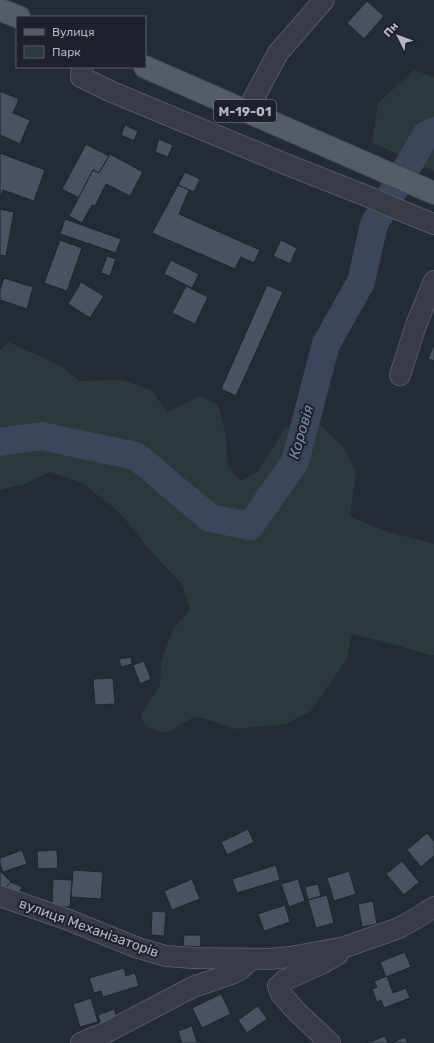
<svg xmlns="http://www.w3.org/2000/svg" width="434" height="1043" font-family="Rubik,sans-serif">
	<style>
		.green { fill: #2a393b }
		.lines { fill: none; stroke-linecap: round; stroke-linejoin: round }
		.river { stroke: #3b465d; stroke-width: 28 }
		.building { fill: #4a5160; stroke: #1e232e }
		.minor-casing { stroke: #555a65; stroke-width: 22 }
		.major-casing { stroke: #404550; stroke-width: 24 }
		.minor { stroke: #373c47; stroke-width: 20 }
		.major { stroke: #555b67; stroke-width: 22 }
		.labels { text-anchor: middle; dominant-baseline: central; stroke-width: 4; stroke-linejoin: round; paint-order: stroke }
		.shield { fill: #1c212c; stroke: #858a96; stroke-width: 1 }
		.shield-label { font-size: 13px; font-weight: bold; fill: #b2b7c3 }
		.street-label { font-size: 14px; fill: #b2b7c3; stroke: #1c212c }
		.water-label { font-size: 15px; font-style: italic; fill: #7d8ba8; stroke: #1c212c }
	</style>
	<rect width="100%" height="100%" fill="#242a36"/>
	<g class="green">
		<polygon points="414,70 434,77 434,171 372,142 378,103"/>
		<polygon points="9,342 61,366 79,381 123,380 151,390 167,412 200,396 218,405 226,436 227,465 240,481 257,472 286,427 319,424 344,448 356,472 350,517 389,532 434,544 434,655 430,655 385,642 352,634 347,659 310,712 285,724 236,729 196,716 166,733 145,727 141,715 160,685 161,662 172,631 190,609 182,584 155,556 119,512 82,483 50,472 25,484 0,490 0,350"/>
	</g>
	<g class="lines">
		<polyline class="river" points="0,442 41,436 136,456 210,518 250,526 295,462 326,344 361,282 374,224 426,135 434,131"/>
	</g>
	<g class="building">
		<polygon points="367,1 384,16 364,39 347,23"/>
		<polygon points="0,91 19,99 13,113 30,120 20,144 0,135"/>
		<polygon points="125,125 138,131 134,141 121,135"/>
		<polygon points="159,139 173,145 168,157 155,152"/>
		<polygon points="86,144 109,156 99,173 93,170 79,198 62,189"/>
		<polygon points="0,153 45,170 34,201 3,190 0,198"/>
		<polygon points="110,154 143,172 130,196 106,184 95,206 92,205 82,223 69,216 93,170 99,173"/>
		<polygon points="185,172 200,179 194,192 178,185"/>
		<polygon points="178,185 189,190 179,214 260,250 254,263 241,257 235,269 152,233"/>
		<polygon points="0,209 14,212 6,256 0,255"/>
		<polygon points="65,219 121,239 116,253 60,234"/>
		<polygon points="60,240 82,248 67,291 44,283"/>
		<polygon points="281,240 297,248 290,264 273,256"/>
		<polygon points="107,256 116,259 110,276 101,273"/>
		<polygon points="171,260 199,274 192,288 164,274"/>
		<polygon points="4,278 33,287 27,309 0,300 0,290"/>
		<polygon points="81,282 104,296 90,318 68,304"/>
		<polygon points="267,285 283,292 236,396 221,389"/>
		<polygon points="186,286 208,297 195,324 172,313"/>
		<polygon points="433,346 434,346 434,361 428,359"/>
		<polygon points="131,657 132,664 121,667 119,659"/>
		<polygon points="144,661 151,679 140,684 133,665"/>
		<polygon points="113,678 115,704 95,705 93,679"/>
		<polygon points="248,829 254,842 227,855 221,842"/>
		<polygon points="427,833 434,841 434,856 421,867 407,850"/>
		<polygon points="22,850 27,864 3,872 0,863 0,858"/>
		<polygon points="57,850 58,868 38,869 37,851"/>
		<polygon points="402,861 419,882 404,895 386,874"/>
		<polygon points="276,865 280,880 237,893 232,879"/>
		<polygon points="73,870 103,872 101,899 71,897"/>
		<polygon points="0,871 11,882 4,889 0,884"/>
		<polygon points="349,871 356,894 334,901 327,878"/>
		<polygon points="53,879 72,880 70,907 52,906"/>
		<polygon points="192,879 200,899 172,910 164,891"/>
		<polygon points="298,879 305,901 289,907 281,884"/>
		<polygon points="11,882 22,887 19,894 4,889"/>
		<polygon points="318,884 321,896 308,900 305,887"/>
		<polygon points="327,895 334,923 316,928 308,900"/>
		<polygon points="373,901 377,924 362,927 358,904"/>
		<polygon points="285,905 290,922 264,931 258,914"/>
		<polygon points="152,911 166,912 164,936 151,935"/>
		<polygon points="184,935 201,935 200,947 183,946"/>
		<polygon points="405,952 411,967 386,977 380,962"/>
		<polygon points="124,968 126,976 135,973 139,986 103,997 101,991 94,993 89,978"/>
		<polygon points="387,976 393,993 406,988 410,998 384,1008 381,1000 377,1002 372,989 377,987 374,981"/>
		<polygon points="221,994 231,1014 202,1028 192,1008"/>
		<polygon points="91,998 98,1022 80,1027 73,1004"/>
		<polygon points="258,1006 267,1019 247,1033 238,1020"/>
		<polygon points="114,1009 118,1020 101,1026 98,1015"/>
		<polygon points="192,1026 197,1042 200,1041 201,1043 182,1043 178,1031"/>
		<polygon points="385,1036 388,1043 367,1043"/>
		<polygon points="405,1037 408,1043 392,1043"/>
	</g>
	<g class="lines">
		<defs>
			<g id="minor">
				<polyline points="82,67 81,77 112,92 283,163 374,199 392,207 434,224"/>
				<polyline points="247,111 278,53 324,0"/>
				<polyline points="400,375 416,325 434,281"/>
				<polyline points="0,896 66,919 138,948 166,956 193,958 269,959 290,957 345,947 399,928 420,916 434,907"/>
				<polyline points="81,1043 107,1032 193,987 234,973 241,969 251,959"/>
				<polyline points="330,1043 297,1012 281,994 278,986 285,980 323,963 338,954"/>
			</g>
			<g id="major">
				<polyline points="0,10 19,17"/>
				<polyline points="145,67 434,193"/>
			</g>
		</defs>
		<use href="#minor" class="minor-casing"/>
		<use href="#major" class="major-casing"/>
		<use href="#minor" class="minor"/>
		<use href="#major" class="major"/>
	</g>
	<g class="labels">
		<rect class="shield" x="214" y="100" width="62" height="22" rx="3"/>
		<g class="shield-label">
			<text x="245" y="111">М-19-01</text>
		</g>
		<g class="street-label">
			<text transform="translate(89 928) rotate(20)">вулиця Механізаторів</text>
		</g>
		<g class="water-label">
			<text transform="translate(301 432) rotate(-74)">Коровія</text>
		</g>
	</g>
	<rect x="16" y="16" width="130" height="52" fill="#1c212c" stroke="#585d68"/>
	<rect x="24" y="29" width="20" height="6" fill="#555b67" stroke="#585d68"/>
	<text x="52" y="36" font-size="12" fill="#b2b7c3">Вулиця</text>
	<rect x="24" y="46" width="20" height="12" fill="#2a393b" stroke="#585d68"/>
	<text x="52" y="56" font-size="12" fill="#b2b7c3">Парк</text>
	<g transform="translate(398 36) rotate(312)" stroke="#1c212c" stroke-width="3" paint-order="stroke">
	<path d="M0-3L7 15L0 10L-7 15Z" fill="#b2b7c3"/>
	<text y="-6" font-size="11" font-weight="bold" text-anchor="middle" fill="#b2b7c3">Пн</text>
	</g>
</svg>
